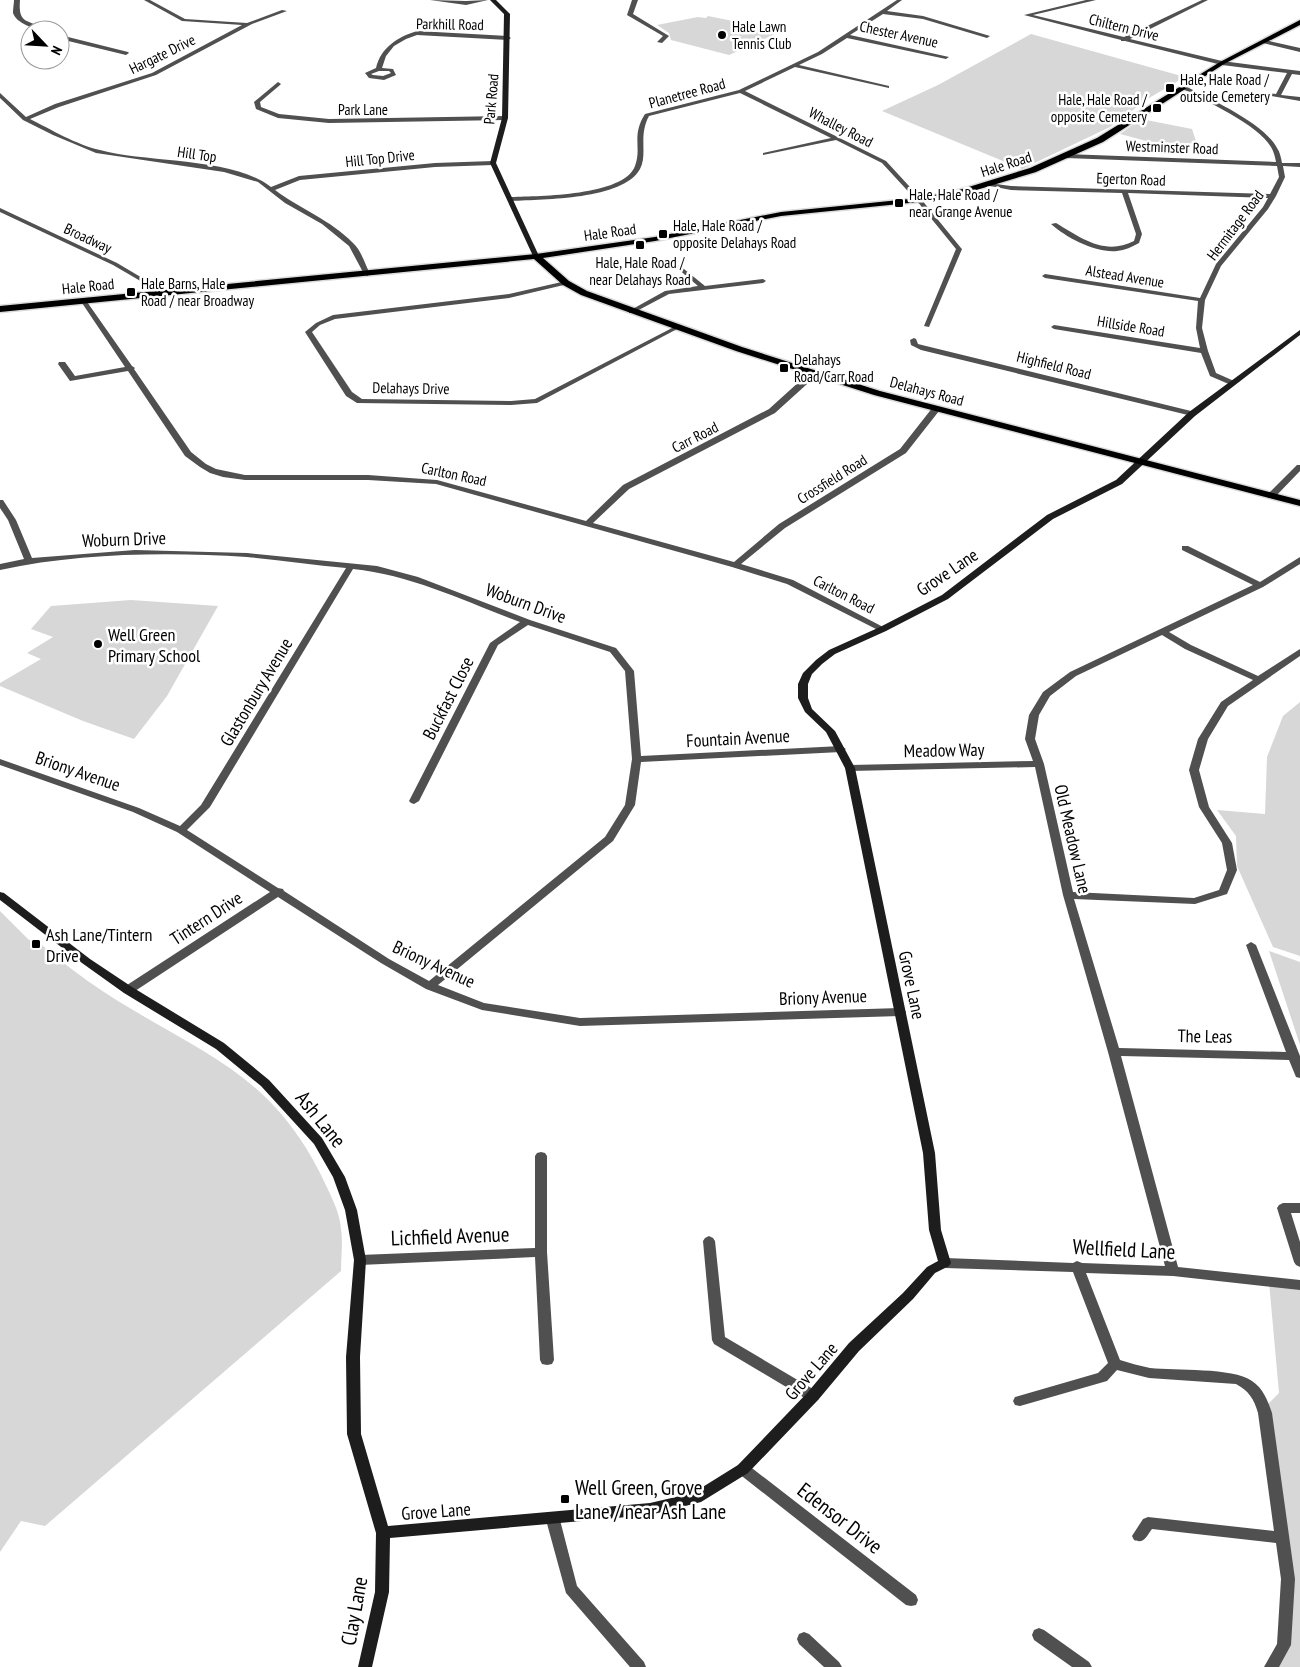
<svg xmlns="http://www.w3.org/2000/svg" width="1300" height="1667" font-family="'PT Sans Narrow',sans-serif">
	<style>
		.green { fill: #d7d7d7 }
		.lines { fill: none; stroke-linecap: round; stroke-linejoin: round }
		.primary-casing { stroke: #dbdbdb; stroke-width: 3 }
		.street { fill: #505050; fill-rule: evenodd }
		.secondary { fill: #1d1d1d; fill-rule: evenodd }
		.primary { fill: #000; fill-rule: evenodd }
		.poi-dot { fill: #000; stroke: #fff; stroke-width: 2 }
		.labels { text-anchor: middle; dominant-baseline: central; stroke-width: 5; stroke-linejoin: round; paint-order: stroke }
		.far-street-label { font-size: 15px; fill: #000; stroke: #fff }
		.far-poi-label { font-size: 15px; fill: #000; stroke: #fff; text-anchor: start }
		.street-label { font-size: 18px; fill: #000; stroke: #fff }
		.poi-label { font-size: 18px; fill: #000; stroke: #fff; text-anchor: start }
		.near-street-label { font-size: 21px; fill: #000; stroke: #fff }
		.near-poi-label { font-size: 21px; fill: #000; stroke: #fff; text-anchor: start }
	</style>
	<rect width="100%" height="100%" fill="#fff"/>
	<g class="green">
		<polygon points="708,16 782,31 729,55 671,40 669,33 657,25 698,17 706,18"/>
		<polygon points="1031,34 1185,77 1149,98 1110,127 1022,169 882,111 938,85"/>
		<polygon points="1141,119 1192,129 1197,144 1154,143 1120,134"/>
		<polygon points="131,600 218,606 167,696 134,739 83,721 0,686 0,683 41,659 27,653 53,637 31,629 51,606"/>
		<polygon points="1300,702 1300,956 1273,947 1237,866 1236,836 1217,810 1265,814 1267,757 1283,716"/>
		<path d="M0,911L29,940L35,939C58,959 82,978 107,994C197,1052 268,1070 320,1173C328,1190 340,1211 341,1229C343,1243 341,1257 341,1271L45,1526L21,1521L0,1552Z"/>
		<polygon points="1269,951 1300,962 1300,1045"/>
		<polygon points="1269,1282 1300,1285 1300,1667 1271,1667 1284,1645 1288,1579 1268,1404 1279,1393"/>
	</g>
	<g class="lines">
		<defs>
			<polygon id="primary" points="1300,20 1300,25 1224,64 1103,142 1036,172 963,194 919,202 781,216 655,241 543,258 569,281 587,291 742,347 880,391 1300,500 1300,506 874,395 736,351 581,295 563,285 534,259 0,312 0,306 536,254 655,237 781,212 919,198 959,190 1030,168 1097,138 1220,62"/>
		</defs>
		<use href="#primary" class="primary-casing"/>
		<g class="street">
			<path d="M14,0H20C18,25 27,18 45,30C35,30 16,23 13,13C13,9 14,3 14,0Z"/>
			<path d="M144,0H150L185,19L247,23L282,10L287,11L252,24L156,75L59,107L30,119C50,129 77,145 100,150C147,163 233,157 271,187L299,176L435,163L493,161L496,163L493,165L435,167L300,180L275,190C300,209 331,220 353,243C361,250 365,264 370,274L367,276L364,274L349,246L322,224L285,203L258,182L224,172L96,153L53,135L23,120L0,98V93L26,117L55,104L152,73L242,25L182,21Z"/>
			<polygon points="430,0 466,1 488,0 466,5"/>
			<polygon points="632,0 638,0 633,14 669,36 662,43 657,42 663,36 627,15"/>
			<path d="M897,0H902L887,11L923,16L990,36L987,38L923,19L883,14L850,35L949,57L946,59L847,38L822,54L799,65L889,86V88L795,67L745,91L886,161L921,199L961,248L962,249L929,327L924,326L956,249L917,201L882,163L836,140L763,155V153L831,138L740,93L649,116C638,136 648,154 640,169C623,200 544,199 512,201L509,199L512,197C539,196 624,196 635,166C642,147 631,136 645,114L739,90L818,52Z"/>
			<polygon points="1086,0 1096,0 1033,15 1124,37 1202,0 1208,0 1130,39 1222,61 1300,71 1300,75 1292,74 1281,95 1300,97 1300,101 1266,95 1269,93 1276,94 1287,73 1222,65 1125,41 1121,41 1121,40 1024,15"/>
			<path d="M417,31L508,36L511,38L508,40L417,35L406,39L394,46L386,56L382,68L393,69L396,75L384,80L369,78L365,73L376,68C381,47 398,37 417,31ZM379,71H389L391,73L383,76L373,75L371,74Z"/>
			<polygon points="60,35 128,52 129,53 126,55 60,39"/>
			<polygon points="1265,40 1300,48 1300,52 1263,43 1262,42"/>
			<polygon points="278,82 281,84 280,85 260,102 261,107 279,114 329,119 505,116 508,118 505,120 329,123 278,118 256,109 254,102"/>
			<path d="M1181,86H1185C1210,99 1264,123 1277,148C1280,152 1281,158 1282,163H1300V167L1283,166L1285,177L1276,196L1268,209L1221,266L1205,300L1202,328L1208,351L1216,373L1234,381V385H1231L1210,376L1201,353L1054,329L1051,327L1054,325L1200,348L1196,328L1198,301L1045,278L1042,276L1045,274L1200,298L1216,264L1263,207L1268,198L1128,193L1142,234L1139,243C1132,247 1125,250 1117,251C1095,253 1067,238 1051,224L1056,223C1081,238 1105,256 1134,241L1136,234L1122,193L1011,190L985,185L988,183L1011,186L1270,194L1279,177L1277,166L1066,158L1063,156L1066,154L1276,162C1275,157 1274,152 1271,147C1258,124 1205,101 1181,88Z"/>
			<polygon points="0,208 117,263 166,292 161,293 113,265 0,212"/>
			<polygon points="679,265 705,286 763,279 766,281 763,283 669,294 633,313 629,313 629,311 665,291 698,286 677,268 676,267"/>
			<polygon points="566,281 569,283 568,284 509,298 335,319 320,325 312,332 352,392 362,399 511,401 535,399 674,327 679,328 537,403 511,405 357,403 346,396 305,332 316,323 333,315 509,294"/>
			<polygon points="81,299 85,299 132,366 135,368 134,369 191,452 206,464 216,469 245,475 368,475 437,480 586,521 623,485 769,409 811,371 817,371 817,375 775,413 629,489 593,523 734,562 779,524 900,449 933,407 939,407 939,411 906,453 785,528 741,564 793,580 887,629 883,632 880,631 787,584 732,567 436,484 368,480 245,480 223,477 210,473 200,467 185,456 128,371 70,381 58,364 59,362 65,362 75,376 125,367 80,300"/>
			<polygon points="914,338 916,339 918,344 926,346 1195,412 1196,414 1192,416 921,350 911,345 910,340"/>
			<polygon points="1297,465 1300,465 1300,471 1274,498 1268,498 1268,494"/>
			<path d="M0,500H3L16,520L32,558L135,550L247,553L377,566L418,577L530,620L616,648L634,671L641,756L841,746L846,749L841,752L641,762L635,805L613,841L438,985L484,1003L580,1018L900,1008L904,1009L906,1012L904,1015L900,1016L580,1026L482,1010L426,989L381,963L278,897L132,993H124L123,990L124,987L270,892L177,832L133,812L0,765V759L139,808L180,826L201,805L346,568C313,565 280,560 247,557C165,552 80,553 0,570V564L24,559L8,520L0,508ZM353,569C412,575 466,602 520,622L490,643L409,801L411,803L414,804L419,801L498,645L528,625L610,652L625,671L632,759L625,805L605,837L429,981L389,959L284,891L283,889L278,888L187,830L210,807Z"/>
			<path d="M1182,546H1188L1260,582L1300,557V564L1263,587L1169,632L1191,645L1258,676L1300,649V656L1228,706L1208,739L1199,770L1209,807L1232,843L1237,870L1227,894L1195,904L1074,899L1119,1048L1286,1052L1246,945L1251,942L1256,945L1300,1056V1078L1296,1077L1289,1060L1121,1056L1178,1267L1300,1280V1290L1173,1276L1086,1273L1120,1360C1130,1363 1140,1366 1150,1368C1176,1371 1232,1367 1252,1381C1263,1388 1268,1401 1272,1413L1295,1579L1291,1645L1279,1667H1264L1277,1644L1281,1579L1276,1543L1152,1529C1146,1537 1144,1544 1134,1540L1132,1536L1143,1519L1148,1517L1274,1531L1258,1413C1254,1399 1249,1391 1236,1384L1149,1378L1117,1370L1107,1381L1020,1406L1015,1405L1013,1401L1015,1397L1098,1373L1108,1363L1073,1272L945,1268L941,1266L939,1263L941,1260L945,1258L1073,1263L1077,1261L1082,1263L1165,1266L1108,1052L1063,895L1035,767L850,771L845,768L850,765L1033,761L1025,739L1029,715L1043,692L1070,672L1253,585L1182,550ZM1162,635L1185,649L1253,680L1221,702L1198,739L1189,770L1199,807L1222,843L1227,870L1219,890L1194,898L1073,892L1044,764L1035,739L1039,715L1050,696L1076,676Z"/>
			<polygon points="541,1152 545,1153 547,1156 547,1252 554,1360 552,1364 547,1365 542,1364 540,1360 535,1257 360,1265 356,1263 354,1260 356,1257 360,1255 535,1248 535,1156 537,1153"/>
			<polygon points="1283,1203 1300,1203 1300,1213 1291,1213 1300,1242 1300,1267 1296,1265 1294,1262 1277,1208 1279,1205"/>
			<polygon points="709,1236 713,1238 715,1241 725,1337 818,1392 820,1396 818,1400 813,1401 808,1400 714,1344 712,1340 703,1241 705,1238"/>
			<polygon points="743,1463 748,1465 916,1595 918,1600 916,1605 911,1606 906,1605 738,1473 736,1469 738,1465"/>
			<polygon points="553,1514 558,1516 560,1520 577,1586 644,1662 646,1667 630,1667 566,1593 546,1520 548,1516"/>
			<polygon points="1039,1628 1044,1630 1089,1662 1092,1667 1072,1667 1034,1640 1032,1635 1034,1630"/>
			<polygon points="804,1632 809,1634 839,1662 842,1667 824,1667 799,1644 797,1639 799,1634"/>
		</g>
		<g class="secondary">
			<polygon points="490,0 496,0 510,14 508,118 496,163 539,256 536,258 533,256 490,163 502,118 504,14"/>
			<polygon points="1300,330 1300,335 1195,416 1122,484 1053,519 948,599 886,631 835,654 822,664 812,674 808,684 808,698 812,709 835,731 855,768 935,1153 941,1230 951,1263 949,1266 935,1273 913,1299 859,1351 818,1400 748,1473 701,1502 650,1515 390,1538 389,1592 372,1667 358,1667 375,1592 376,1533 347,1434 346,1357 354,1260 345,1210 333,1177 314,1144 261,1086 216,1049 124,993 82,963 0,900 0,892 4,893 90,959 132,987 224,1043 269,1080 322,1138 345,1177 357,1210 366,1260 360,1357 361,1434 388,1526 650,1503 693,1493 738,1465 808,1392 849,1343 903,1293 927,1267 938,1261 929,1230 923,1153 845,768 826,732 805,712 798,698 798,684 803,673 816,660 829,650 880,627 942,595 1047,515 1116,480 1189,412"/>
		</g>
		<use href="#primary" class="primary"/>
	</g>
	<g class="poi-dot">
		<circle cx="722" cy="35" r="5"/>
		<rect x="1165" y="83" width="10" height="10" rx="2.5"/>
		<rect x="1152" y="103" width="10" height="10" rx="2.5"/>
		<rect x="894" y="198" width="10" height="10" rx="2.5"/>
		<rect x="658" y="229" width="10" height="10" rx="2.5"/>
		<rect x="635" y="240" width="10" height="10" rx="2.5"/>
		<rect x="126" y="287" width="10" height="10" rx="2.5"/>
		<rect x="779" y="363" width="10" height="10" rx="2.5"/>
		<circle cx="98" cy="644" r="5"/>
		<rect x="31" y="939" width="10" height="10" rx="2.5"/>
		<rect x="560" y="1494" width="10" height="10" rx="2.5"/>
	</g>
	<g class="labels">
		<g class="far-street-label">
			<text transform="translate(450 24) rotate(1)">Parkhill Road</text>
			<text transform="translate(1124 27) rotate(14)">Chiltern Drive</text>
			<text transform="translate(899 34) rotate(12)">Chester Avenue</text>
			<text transform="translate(162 54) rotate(-26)">Hargate Drive</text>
			<text transform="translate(687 93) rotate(-15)">Planetree Road</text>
			<text transform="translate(491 99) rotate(-85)">Park Road</text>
			<text x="363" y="109">Park Lane</text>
			<text transform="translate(841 127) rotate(27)">Whalley Road</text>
			<text transform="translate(1172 147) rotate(2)">Westminster Road</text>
			<text transform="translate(197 154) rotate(8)">Hill Top</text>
			<text transform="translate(380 158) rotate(-6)">Hill Top Drive</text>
			<text transform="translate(1006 164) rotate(-18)">Hale Road</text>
			<text transform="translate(1131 179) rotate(2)">Egerton Road</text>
			<text transform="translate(1235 225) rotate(-53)">Hermitage Road</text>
			<text transform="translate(610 232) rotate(-8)">Hale Road</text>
			<text transform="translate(88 238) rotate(25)">Broadway</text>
			<text transform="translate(1125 276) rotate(9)">Alstead Avenue</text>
			<text transform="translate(88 286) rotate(-6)">Hale Road</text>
			<text transform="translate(1131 326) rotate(9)">Hillside Road</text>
			<text transform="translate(1054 365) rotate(14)">Highfield Road</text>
			<text transform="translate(411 388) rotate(1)">Delahays Drive</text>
			<text transform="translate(927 391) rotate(15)">Delahays Road</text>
			<text transform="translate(695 437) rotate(-27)">Carr Road</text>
			<text transform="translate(454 474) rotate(12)">Carlton Road</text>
			<text transform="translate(832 479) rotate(-32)">Crossfield Road</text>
			<text transform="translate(844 594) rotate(27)">Carlton Road</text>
		</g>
		<g class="far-poi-label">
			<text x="732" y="26">Hale Lawn<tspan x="732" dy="17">Tennis Club</tspan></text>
			<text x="1180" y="79">Hale, Hale Road /<tspan x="1180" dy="17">outside Cemetery</tspan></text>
			<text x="1147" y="99" text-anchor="end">Hale, Hale Road /<tspan x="1147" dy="17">opposite Cemetery</tspan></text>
			<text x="909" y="194">Hale, Hale Road /<tspan x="909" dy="17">near Grange Avenue</tspan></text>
			<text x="673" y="225">Hale, Hale Road /<tspan x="673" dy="17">opposite Delahays Road</tspan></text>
			<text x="640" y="262" text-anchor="middle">Hale, Hale Road /<tspan x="640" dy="17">near Delahays Road</tspan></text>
			<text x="141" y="283">Hale Barns, Hale<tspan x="141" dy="17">Road / near Broadway</tspan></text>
			<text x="794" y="359">Delahays<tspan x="794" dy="17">Road/Carr Road</tspan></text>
		</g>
		<g class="street-label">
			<text transform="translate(124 539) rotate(-2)">Woburn Drive</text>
			<text transform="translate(947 572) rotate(-34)">Grove Lane</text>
			<text transform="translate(526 603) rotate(20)">Woburn Drive</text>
			<text transform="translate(256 692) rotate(-59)">Glastonbury Avenue</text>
			<text transform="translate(448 698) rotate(-63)">Buckfast Close</text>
			<text transform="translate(738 738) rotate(-3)">Fountain Avenue</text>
			<text transform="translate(944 750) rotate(-1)">Meadow Way</text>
			<text transform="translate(78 771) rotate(19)">Briony Avenue</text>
			<text transform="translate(1073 839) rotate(77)">Old Meadow Lane</text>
			<text transform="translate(206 918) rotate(-33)">Tintern Drive</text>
			<text transform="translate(434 964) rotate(25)">Briony Avenue</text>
			<text transform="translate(912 985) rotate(78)">Grove Lane</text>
			<text transform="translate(823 997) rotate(-2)">Briony Avenue</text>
			<text transform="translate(1205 1036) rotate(1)">The Leas</text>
			<text transform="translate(811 1371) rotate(-49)">Grove Lane</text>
			<text transform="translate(436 1511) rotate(-4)">Grove Lane</text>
		</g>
		<g class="poi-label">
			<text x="108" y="634">Well Green<tspan x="108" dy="21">Primary School</tspan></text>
			<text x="46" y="934">Ash Lane/Tintern<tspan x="46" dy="21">Drive</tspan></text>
		</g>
		<g class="near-street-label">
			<text transform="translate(321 1119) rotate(51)">Ash Lane</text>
			<text transform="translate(450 1236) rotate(-2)">Lichfield Avenue</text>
			<text transform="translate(1124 1249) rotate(3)">Wellfield Lane</text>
			<text transform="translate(840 1518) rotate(38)">Edensor Drive</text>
			<text transform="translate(354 1611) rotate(-80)">Clay Lane</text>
		</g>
		<g class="near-poi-label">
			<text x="575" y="1487">Well Green, Grove<tspan x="575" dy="24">Lane / near Ash Lane</tspan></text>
		</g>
	</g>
	<g transform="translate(45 45) rotate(115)"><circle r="24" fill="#ffffff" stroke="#999999"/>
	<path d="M0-4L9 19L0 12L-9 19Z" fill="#000000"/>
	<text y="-8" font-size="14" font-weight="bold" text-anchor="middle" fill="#000000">N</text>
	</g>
</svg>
